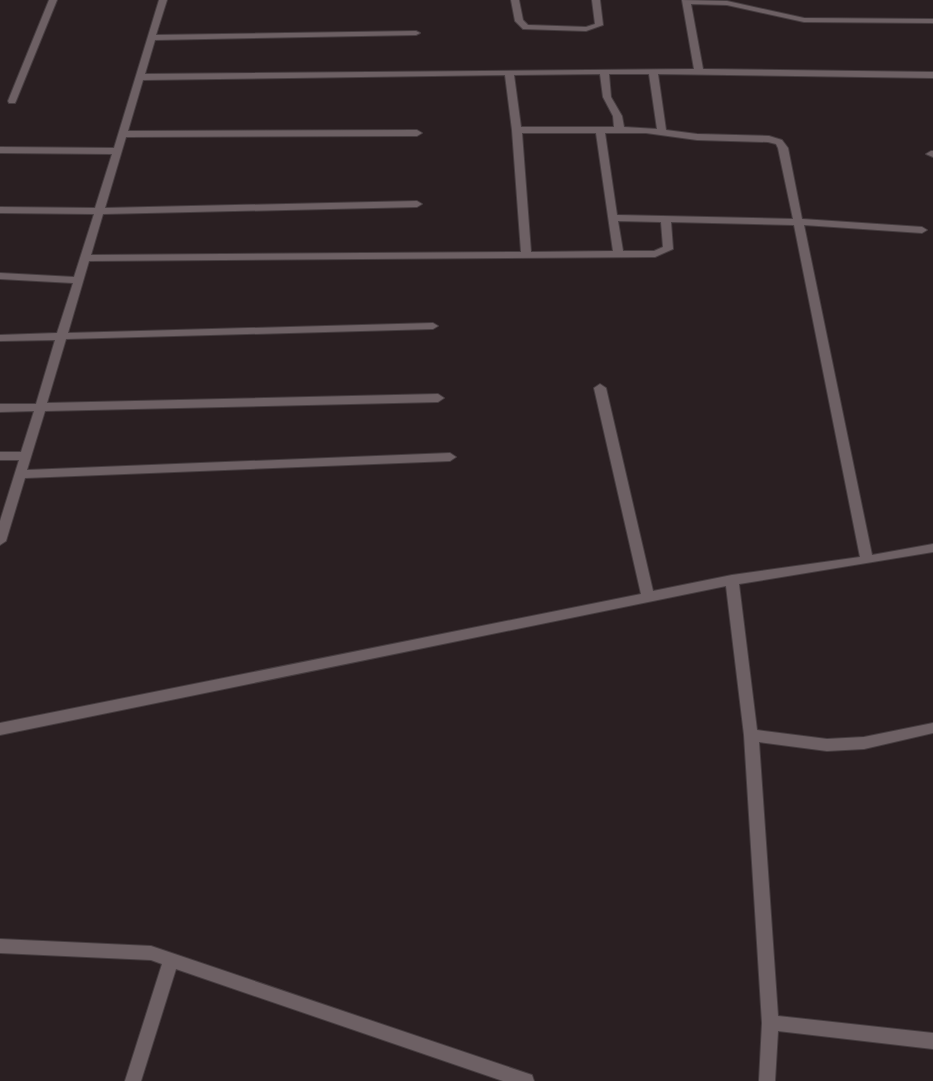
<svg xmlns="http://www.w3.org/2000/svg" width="933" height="1081" font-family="'Golos Text',sans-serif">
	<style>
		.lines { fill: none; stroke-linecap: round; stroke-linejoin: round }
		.minor-casing { stroke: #463d40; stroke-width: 2 }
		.minor { fill: #6d6064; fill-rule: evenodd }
	</style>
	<rect width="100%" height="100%" fill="#2a1f22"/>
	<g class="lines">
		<defs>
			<g id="minor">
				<polygon points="49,0 57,0 16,101 15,103 9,103 8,101"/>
				<path d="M159,0H167L156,35L416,31L420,33L416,35L155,40L145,74L694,69L682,0L727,1L804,18L933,19V23L804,22L727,5L691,4L703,69L933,72V78L658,74L666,130L697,134L769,136L782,140L788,148L802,219L922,227L927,230L922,233L804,225L872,555L933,544V552L739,584L757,730L827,739L864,737L933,723V733L864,749L827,751L759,742L778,1016L933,1033V1049L778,1031L775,1081H759L762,1023L744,735L726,586L0,735V723L641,594L594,388L600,384L606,388L653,591L732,575L860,557L794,225L671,222L673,249L655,257L89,261L68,333L433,323L438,326L433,329L66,339L47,403L438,394L444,398L438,402L45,411L27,470L450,453L456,457L450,461L25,478L6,541L0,545V521L19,460H0V452H21L34,411L0,412V404H36L55,340L0,341V335L57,333L73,283L0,279V273L74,277L94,214L0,213V207L95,208L112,154L0,153V147L114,148ZM600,74L603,97L613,116L614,127H521L514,75ZM609,74H649L657,129L624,127L622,116L611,97ZM505,75L512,130L521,252L91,255L103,214L417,207L422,204L417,201L105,208L126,137L417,136L422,133L417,130L128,131L143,80ZM522,133H596L613,251L531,252ZM605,133H646L697,140L768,142L776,144L778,148L793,219L617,215ZM618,221L661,222L663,247L654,251H623Z"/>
				<polygon points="511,0 519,0 523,20 528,25 586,27 595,24 592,0 600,0 603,25 586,31 523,29 515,21"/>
				<polygon points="931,151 933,151 933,157 926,154"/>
				<polygon points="0,939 151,946 526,1073 532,1075 534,1081 503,1081 176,969 141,1081 125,1081 162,964 151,960 0,953"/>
			</g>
		</defs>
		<use href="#minor" class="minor-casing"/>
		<use href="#minor" class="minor"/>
	</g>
</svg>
